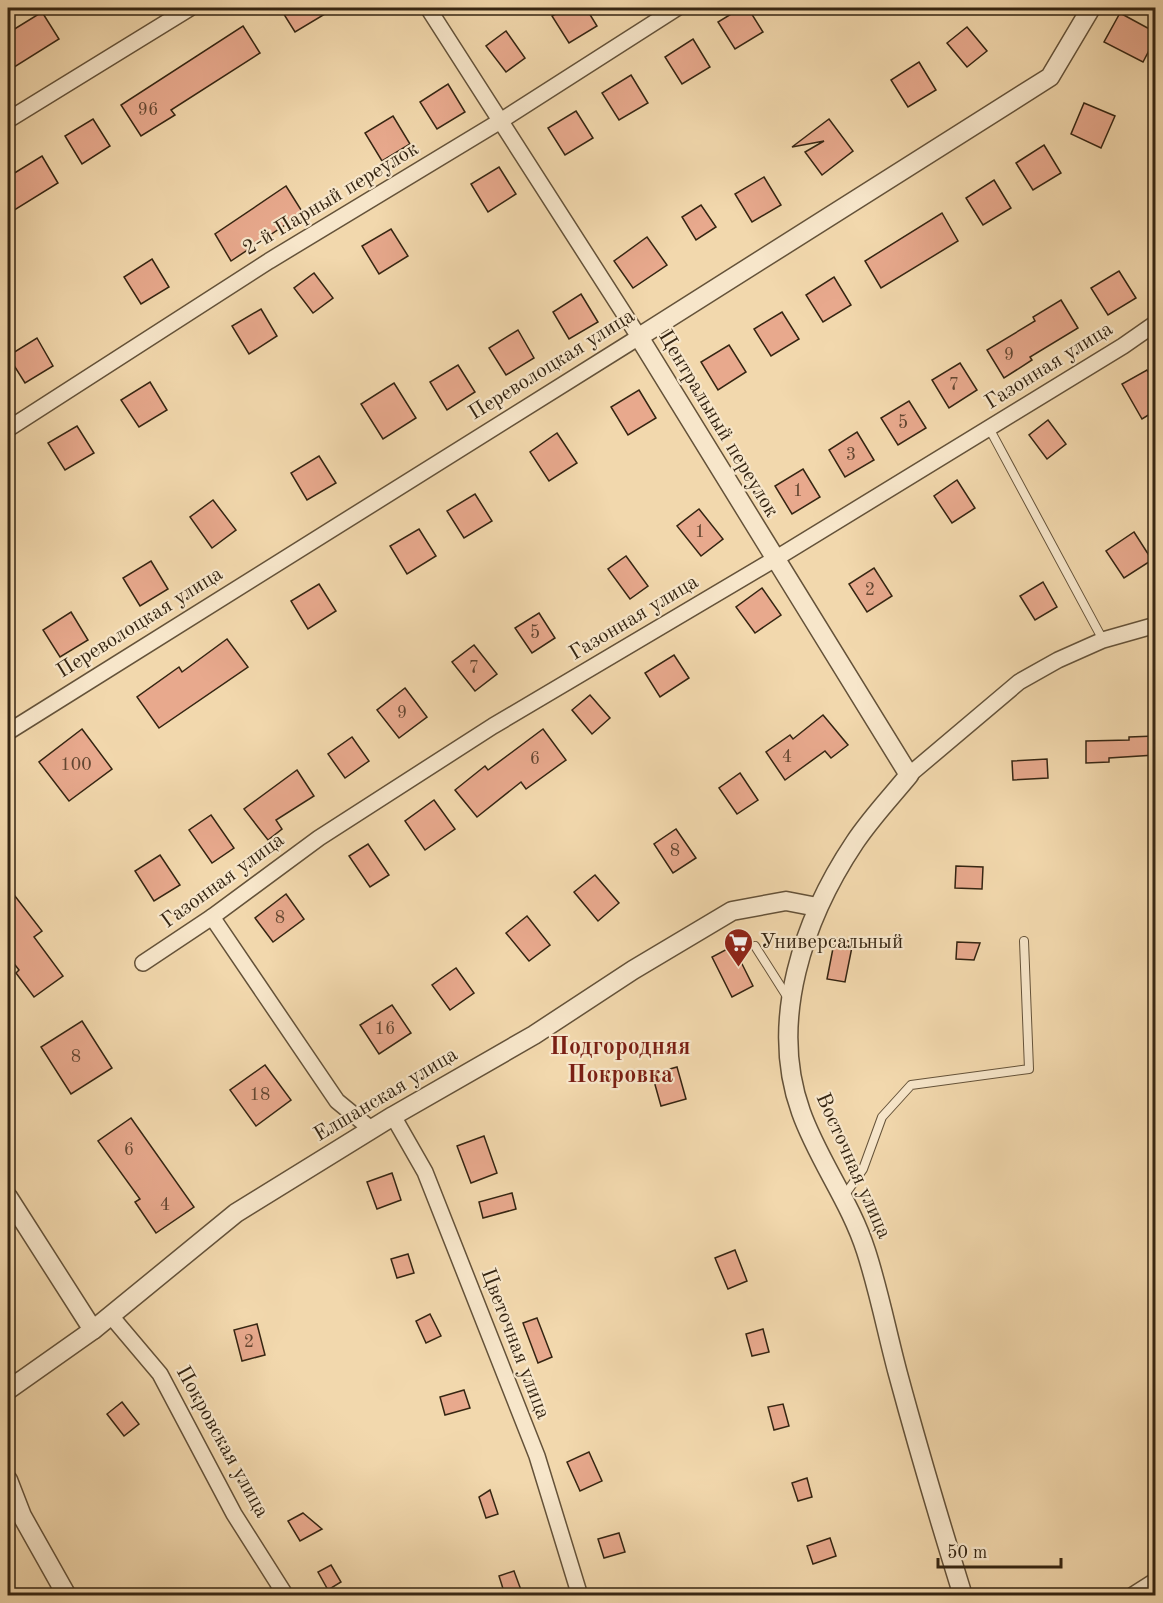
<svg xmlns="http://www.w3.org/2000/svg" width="1163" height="1603" font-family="'Old Standard TT',serif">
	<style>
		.building { fill: #e8a98d; stroke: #352512; stroke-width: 1.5 }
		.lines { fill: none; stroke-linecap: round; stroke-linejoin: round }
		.service-casing { stroke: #645239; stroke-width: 10 }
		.minor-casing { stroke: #645239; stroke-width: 18 }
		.tertiary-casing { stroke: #645239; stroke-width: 21 }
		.service { stroke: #f7e6ca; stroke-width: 8 }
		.minor { stroke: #f7e6ca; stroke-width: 15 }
		.tertiary { stroke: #f7e6ca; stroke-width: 18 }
		.labels { text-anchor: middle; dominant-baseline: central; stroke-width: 4.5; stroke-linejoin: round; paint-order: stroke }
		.number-label { font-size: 18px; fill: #624631 }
		.street-label { font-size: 21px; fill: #352512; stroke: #f7e6ca }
		.poi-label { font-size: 21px; fill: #352512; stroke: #f7e6ca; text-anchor: start }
		.quarter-label { font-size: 24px; font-weight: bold; fill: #7a1f14; stroke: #f7e6ca }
	</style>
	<rect width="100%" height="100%" fill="#f2d8ad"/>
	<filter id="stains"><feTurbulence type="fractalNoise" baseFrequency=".00333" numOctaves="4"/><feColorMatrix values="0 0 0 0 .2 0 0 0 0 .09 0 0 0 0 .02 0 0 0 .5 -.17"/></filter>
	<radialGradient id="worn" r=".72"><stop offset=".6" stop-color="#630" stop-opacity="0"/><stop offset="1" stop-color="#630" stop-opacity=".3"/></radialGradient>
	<g class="building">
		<polygon points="280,8 335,8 295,32"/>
		<polygon points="566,8 586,8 597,26 569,43 552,16"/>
		<polygon points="741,8 748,8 763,32 735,49 718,22"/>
		<polygon points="42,12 59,39 8,71 8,33"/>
		<polygon points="1120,13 1155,32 1155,39 1143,62 1104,42"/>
		<polygon points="243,26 260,53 171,110 175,115 141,136 121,105"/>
		<polygon points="967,27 987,51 967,67 947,43"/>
		<polygon points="506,31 525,58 506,72 486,46"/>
		<polygon points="693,39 710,67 682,84 665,57"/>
		<polygon points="919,62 936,90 908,107 891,80"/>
		<polygon points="631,75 648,103 619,120 602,93"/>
		<polygon points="448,84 465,112 437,129 420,102"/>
		<polygon points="1084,103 1115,116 1101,148 1071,134"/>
		<polygon points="576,111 593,138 565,155 548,128"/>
		<polygon points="393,116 410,144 382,161 365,133"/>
		<polygon points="93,119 110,146 82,164 65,136"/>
		<polygon points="829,119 853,151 822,175 805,152 824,141 792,147"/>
		<polygon points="1044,145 1061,173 1033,190 1016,163"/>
		<polygon points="42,156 58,183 8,214 8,177"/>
		<polygon points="499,167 516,194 488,212 471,184"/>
		<polygon points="764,177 781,205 752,222 735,194"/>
		<polygon points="994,180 1011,208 983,225 966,198"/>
		<polygon points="286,186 303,213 231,261 215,234"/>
		<polygon points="701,205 716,227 696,240 682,217"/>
		<polygon points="942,213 958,241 881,288 865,261"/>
		<polygon points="391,229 408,256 379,274 362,246"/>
		<polygon points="647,237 667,265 633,288 614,261"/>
		<polygon points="152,259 169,287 141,304 124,277"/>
		<polygon points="1119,271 1136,298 1108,315 1091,288"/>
		<polygon points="314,273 333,298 313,313 294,288"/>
		<polygon points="834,277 851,305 823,322 806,295"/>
		<polygon points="581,294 598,322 569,339 553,312"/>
		<polygon points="1061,300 1078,328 1030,357 1032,360 1004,378 987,350 1035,321 1033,317"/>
		<polygon points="261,309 277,336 249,354 232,326"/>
		<polygon points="782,312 799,339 771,356 754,329"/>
		<polygon points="518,330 534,358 506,375 489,348"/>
		<polygon points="37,338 53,366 25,383 8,356"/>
		<polygon points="729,345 746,372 718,390 701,362"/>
		<polygon points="960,363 977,390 949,408 932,380"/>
		<polygon points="458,365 475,392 447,410 430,382"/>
		<polygon points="1147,370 1155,384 1155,411 1142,419 1122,384"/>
		<polygon points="150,382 167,410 139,427 121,400"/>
		<polygon points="394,383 416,418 383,439 361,404"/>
		<polygon points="639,390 656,418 628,435 611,407"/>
		<polygon points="909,401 926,428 898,445 881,418"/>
		<polygon points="1048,420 1066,444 1047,459 1029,435"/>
		<polygon points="77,426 94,453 65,470 48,443"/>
		<polygon points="857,432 874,460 845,477 829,450"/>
		<polygon points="557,433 577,463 549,481 530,452"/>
		<polygon points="319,456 336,483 307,500 291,473"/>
		<polygon points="803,469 820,497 792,514 775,486"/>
		<polygon points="957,480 975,508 952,523 934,496"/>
		<polygon points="475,494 492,521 464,538 447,511"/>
		<polygon points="213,500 236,530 212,548 190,517"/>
		<polygon points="699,509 723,539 701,556 677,526"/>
		<polygon points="419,529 436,556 407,574 390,546"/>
		<polygon points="1134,532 1152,560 1124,578 1106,551"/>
		<polygon points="626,556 648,586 630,599 608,569"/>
		<polygon points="151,561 168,589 140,606 123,578"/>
		<polygon points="874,568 892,596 867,612 849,584"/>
		<polygon points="1043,582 1057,607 1035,620 1020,596"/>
		<polygon points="319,584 336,611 308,629 291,601"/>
		<polygon points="762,588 781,615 755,633 736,607"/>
		<polygon points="71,612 88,640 60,657 43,630"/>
		<polygon points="539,613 555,638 532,653 515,628"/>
		<polygon points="227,639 248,667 159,728 137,697 179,667 182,672"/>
		<polygon points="474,645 497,674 475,691 452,662"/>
		<polygon points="674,655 689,678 660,697 645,673"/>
		<polygon points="405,688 427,717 399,738 377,710"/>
		<polygon points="590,695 610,718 592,734 572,710"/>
		<polygon points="823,715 848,745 831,758 825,751 785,780 766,752 790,735 793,739"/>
		<polygon points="82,729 112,769 69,801 39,762"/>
		<polygon points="543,729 566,760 526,789 521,782 477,817 455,790 485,766 488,770"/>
		<polygon points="1155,736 1155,755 1109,758 1109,762 1086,763 1086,741 1129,740 1129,737"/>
		<polygon points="352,737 369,761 345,778 328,754"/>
		<polygon points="1047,759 1048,778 1013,780 1012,761"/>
		<polygon points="297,770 314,796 276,820 282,829 268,840 244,809"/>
		<polygon points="740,773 758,800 737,814 719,788"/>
		<polygon points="434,800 455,829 425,850 405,821"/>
		<polygon points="211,815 234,848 212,863 189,830"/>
		<polygon points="676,829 696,858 673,873 654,844"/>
		<polygon points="368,844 389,875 370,887 349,856"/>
		<polygon points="160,855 180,885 154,901 135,871"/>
		<polygon points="956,866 983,867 982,889 955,888"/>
		<polygon points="595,875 619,903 598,921 574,892"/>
		<polygon points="8,887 42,931 34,937 63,976 34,997 16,973 19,970 8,956"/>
		<polygon points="286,894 304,919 273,942 255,918"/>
		<polygon points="527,916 550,945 529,961 506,933"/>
		<polygon points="835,938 853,942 845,982 827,979"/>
		<polygon points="957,942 980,943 974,960 956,959"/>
		<polygon points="733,946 753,986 732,997 712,957"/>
		<polygon points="456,968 474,993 450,1010 432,985"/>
		<polygon points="392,1005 411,1033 379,1054 360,1025"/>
		<polygon points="82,1021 112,1068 71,1094 41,1047"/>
		<polygon points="265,1065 291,1100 256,1126 230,1090"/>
		<polygon points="677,1067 686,1099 661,1106 652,1074"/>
		<polygon points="131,1118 194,1207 156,1233 135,1202 140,1199 98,1141"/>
		<polygon points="484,1136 497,1173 471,1183 457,1146"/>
		<polygon points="392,1173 401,1200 377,1209 367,1182"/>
		<polygon points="512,1193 516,1209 483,1218 479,1202"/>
		<polygon points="735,1250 747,1281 728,1289 715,1258"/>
		<polygon points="408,1254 414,1273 397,1278 391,1259"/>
		<polygon points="430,1314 441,1336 426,1343 416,1321"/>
		<polygon points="537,1318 552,1357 538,1363 523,1323"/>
		<polygon points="257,1324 265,1355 242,1361 234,1330"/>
		<polygon points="763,1329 769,1352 752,1356 746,1334"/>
		<polygon points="464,1390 470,1408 445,1415 440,1397"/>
		<polygon points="122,1402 139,1424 124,1436 107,1414"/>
		<polygon points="783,1404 789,1426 774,1430 768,1407"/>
		<polygon points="589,1452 602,1481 580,1491 567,1462"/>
		<polygon points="807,1478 812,1497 798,1501 792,1483"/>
		<polygon points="490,1490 498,1514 486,1518 479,1497"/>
		<polygon points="303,1513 322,1529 300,1541 288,1521"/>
		<polygon points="619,1533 625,1552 604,1558 598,1539"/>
		<polygon points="830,1538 836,1556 813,1564 807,1546"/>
		<polygon points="331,1565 341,1582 328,1590 318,1572"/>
		<polygon points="514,1571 521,1590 505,1595 499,1576"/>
	</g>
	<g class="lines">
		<defs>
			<g id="service">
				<polyline points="989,428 1103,640"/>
				<polyline points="755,946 788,998"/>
				<polyline points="844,1196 863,1169 882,1117 911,1085 1029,1069 1024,941"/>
			</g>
			<g id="minor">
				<polyline points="8,120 190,8"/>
				<polyline points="8,429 269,261 502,120 677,8"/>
				<polyline points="8,732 639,337 428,8"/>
				<polyline points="909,775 1019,682 1058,660 1103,640 1156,625"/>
				<polyline points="212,917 337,1101 371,1129"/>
				<polyline points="143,963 212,917 319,838 493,726 775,559 1123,346 1156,323"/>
				<polyline points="393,1116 425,1172 537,1456 580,1596"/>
				<polyline points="111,1316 160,1374 234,1514 286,1596"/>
			</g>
			<g id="tertiary">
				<polyline points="8,1197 93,1330"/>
				<polyline points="8,1390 93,1330 236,1213 393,1116 534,1035 633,970 732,911 786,901 817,907"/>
				<polyline points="8,1480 22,1516 67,1596"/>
				<path d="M963,1596C940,1522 918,1448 898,1374C887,1333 879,1291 866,1251C850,1201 818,1160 801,1112C768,1021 804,918 855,842C871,818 891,797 909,775L639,337L1050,77L1091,8"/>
				<polyline points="1134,1596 1156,1582"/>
			</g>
		</defs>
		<use href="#service" class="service-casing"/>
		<use href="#minor" class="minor-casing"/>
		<use href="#tertiary" class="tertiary-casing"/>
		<use href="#service" class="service"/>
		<use href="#minor" class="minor"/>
		<use href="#tertiary" class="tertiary"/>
	</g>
	<defs>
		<symbol id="supermarket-pin" viewBox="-11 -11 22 30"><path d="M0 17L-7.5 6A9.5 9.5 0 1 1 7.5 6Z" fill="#8f2418" stroke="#f7e6ca"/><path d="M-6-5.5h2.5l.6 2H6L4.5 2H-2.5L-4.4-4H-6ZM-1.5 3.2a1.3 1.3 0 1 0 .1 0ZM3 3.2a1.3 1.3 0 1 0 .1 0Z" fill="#fff"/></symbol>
	</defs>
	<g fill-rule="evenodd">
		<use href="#supermarket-pin" x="722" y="926" width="33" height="45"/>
	</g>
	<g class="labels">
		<g class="number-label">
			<text x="148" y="110">96</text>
			<text x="1009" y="355">9</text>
			<text x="954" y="385">7</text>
			<text x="903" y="423">5</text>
			<text x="851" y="455">3</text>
			<text x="798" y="491">1</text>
			<text x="700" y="532">1</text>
			<text x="870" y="590">2</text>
			<text x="535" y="633">5</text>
			<text x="474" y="668">7</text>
			<text x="402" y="713">9</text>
			<text x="787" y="757">4</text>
			<text x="535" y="759">6</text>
			<text x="76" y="765">100</text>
			<text x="675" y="851">8</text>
			<text x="280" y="918">8</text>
			<text x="385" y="1029">16</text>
			<text x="76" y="1057">8</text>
			<text x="260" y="1095">18</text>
			<text x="129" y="1150">6</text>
			<text x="165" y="1205">4</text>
			<text x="249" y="1342">2</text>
		</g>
		<g class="street-label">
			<text transform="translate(331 199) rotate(-31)">2-й Парный переулок</text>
			<text transform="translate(552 365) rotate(-32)">Переволоцкая улица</text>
			<text transform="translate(1049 366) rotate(-32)">Газонная улица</text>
			<text transform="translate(718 424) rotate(59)">Центральный переулок</text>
			<text transform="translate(634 618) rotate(-31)">Газонная улица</text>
			<text transform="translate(140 623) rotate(-32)">Переволоцкая улица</text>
			<text transform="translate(223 881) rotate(-36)">Газонная улица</text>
			<text transform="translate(386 1095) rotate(-31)">Елшанская улица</text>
			<text transform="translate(853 1166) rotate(66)">Восточная улица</text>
			<text transform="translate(515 1344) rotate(69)">Цветочная улица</text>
			<text transform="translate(222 1442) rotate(61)">Покровская улица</text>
		</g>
		<g class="poi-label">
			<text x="760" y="942">Универсальный</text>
		</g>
		<g class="quarter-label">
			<text x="620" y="1048">Подгородняя<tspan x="620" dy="28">Покровка</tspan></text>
		</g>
	</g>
	<rect width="1163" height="1603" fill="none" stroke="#f2d8ad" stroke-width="30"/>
	<rect x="9" y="9" width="1145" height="1585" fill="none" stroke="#352512" stroke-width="3"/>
	<rect x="15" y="15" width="1133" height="1573" fill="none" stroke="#352512" stroke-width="1.5"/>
	<path d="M938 1558v9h123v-9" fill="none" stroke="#352512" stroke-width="3"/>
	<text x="947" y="1558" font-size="18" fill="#352512" stroke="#f7e6ca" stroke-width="4.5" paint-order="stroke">50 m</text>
	<rect width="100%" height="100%" filter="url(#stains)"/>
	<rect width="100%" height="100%" fill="url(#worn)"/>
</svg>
